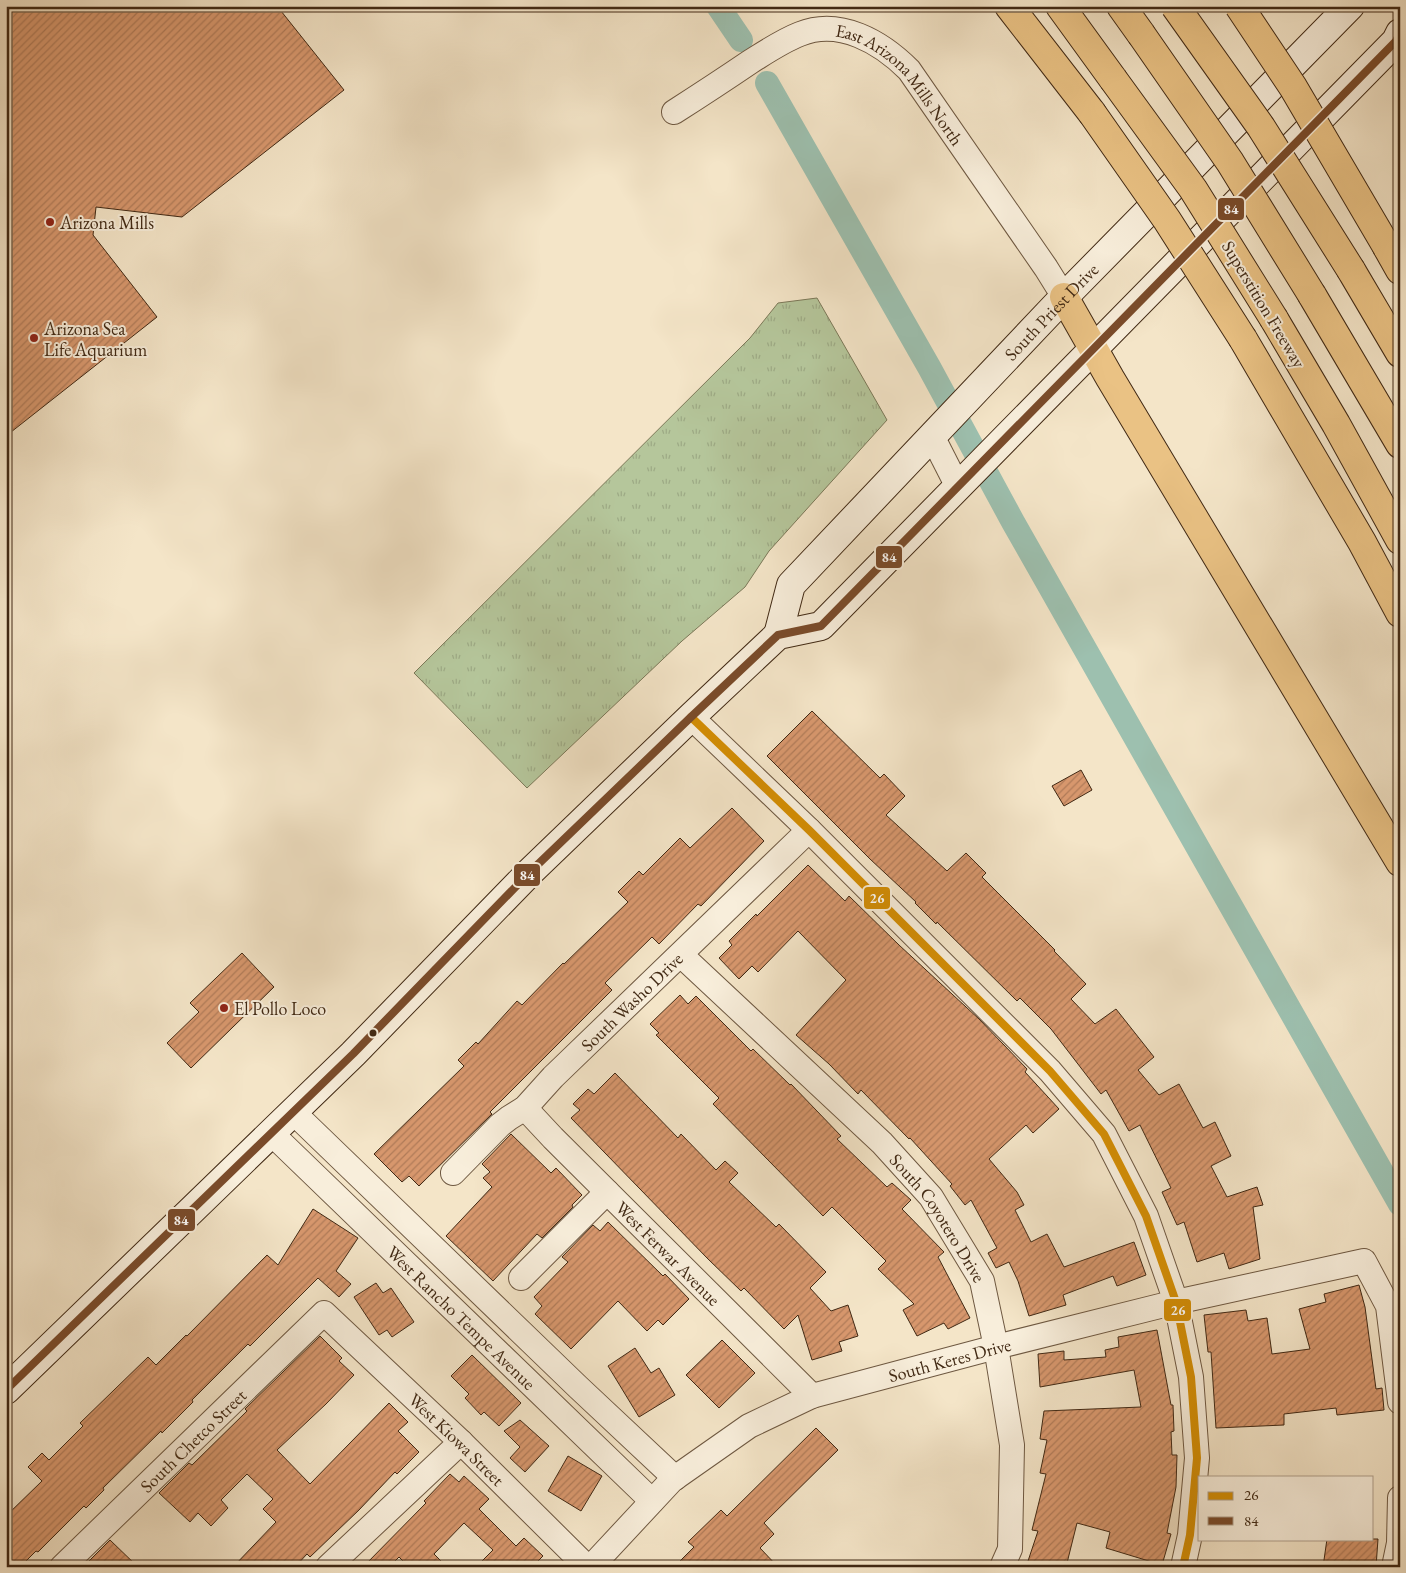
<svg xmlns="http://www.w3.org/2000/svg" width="1406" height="1573" font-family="'EB Garamond',serif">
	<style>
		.grass { fill: url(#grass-tufts); stroke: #7b7858 }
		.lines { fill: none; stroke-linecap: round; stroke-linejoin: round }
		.canal { stroke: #9dc0af; stroke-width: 24 }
		.building { fill: url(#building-hatch); stroke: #412914 }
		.minor-casing { stroke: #6e5841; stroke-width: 26 }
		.secondary-casing { stroke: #412914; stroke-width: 30 }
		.motorway-casing { stroke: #412914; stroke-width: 30 }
		.minor { stroke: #f8eedb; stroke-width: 24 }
		.secondary { stroke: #f8eedb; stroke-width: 28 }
		.motorway { stroke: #eac284; stroke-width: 28 }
		.motorway-bridge-casing { stroke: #412914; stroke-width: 30; stroke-linecap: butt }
		.motorway-bridge { stroke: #eac284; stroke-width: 28 }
		.bus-1-casing { stroke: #f8eedb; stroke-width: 11 }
		.bus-2-casing { stroke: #f8eedb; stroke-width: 11 }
		.bus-1 { stroke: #d38d04; stroke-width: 8 }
		.bus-2 { stroke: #7a4b2a; stroke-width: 8 }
		.poi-dot { fill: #8f2418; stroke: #f8eedb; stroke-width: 2 }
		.bus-dot { fill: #412914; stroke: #f8eedb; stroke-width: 2 }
		.labels { text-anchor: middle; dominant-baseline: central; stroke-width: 4; stroke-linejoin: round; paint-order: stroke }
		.street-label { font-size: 18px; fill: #412914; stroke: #f8eedb }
		.poi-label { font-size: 18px; fill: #412914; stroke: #f8eedb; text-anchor: start }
		.line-badge { stroke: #f8eedb; stroke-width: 2 }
		.badge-label { font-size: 14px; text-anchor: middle; font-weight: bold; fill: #fff }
	</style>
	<defs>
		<pattern id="grass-tufts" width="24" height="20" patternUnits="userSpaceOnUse" patternTransform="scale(1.25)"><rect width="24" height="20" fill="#b5c69b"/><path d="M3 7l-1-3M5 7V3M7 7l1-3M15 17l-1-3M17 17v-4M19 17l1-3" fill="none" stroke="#9daa85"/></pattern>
		<pattern id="building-hatch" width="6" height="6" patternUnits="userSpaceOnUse" patternTransform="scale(1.25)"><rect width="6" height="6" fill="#d7976d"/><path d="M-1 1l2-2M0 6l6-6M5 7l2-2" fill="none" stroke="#b07b58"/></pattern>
	</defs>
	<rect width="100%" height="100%" fill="#f4e5c8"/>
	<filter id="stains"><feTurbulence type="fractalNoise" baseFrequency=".004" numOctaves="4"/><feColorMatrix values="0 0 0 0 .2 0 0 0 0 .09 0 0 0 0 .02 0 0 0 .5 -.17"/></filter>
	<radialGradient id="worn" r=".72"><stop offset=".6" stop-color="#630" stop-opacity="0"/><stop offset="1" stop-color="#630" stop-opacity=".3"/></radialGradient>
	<polygon class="grass" points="817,298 887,420 769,551 745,587 682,641 527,788 414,673 750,338 778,303"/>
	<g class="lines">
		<g class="canal">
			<polyline points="718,6 741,40"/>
			<polyline points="767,83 929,367 1013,522 1400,1204"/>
		</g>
	</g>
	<g class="building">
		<polygon points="6,6 277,6 344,90 182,217 96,207 93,235 157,317 6,436"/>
		<polygon points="812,711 880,778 884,774 905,796 886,815 947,871 966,853 986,873 982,877 1055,950 1054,951 1086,984 1071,999 1095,1024 1116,1009 1154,1057 1138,1070 1159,1095 1179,1084 1203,1128 1215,1122 1231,1156 1211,1166 1227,1197 1257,1187 1263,1205 1253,1207 1260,1259 1229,1269 1224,1253 1197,1262 1184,1222 1177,1225 1162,1192 1171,1188 1140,1125 1129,1131 1106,1090 1101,1094 1051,1029 1020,998 1017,1001 937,922 936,924 915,903 916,902 870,859 767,756"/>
		<polygon points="1081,770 1092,790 1064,806 1052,786"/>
		<polygon points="732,808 764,841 701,906 698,904 659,944 652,937 605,983 612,990 490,1112 492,1114 419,1186 409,1176 402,1182 374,1154 464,1066 458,1060 476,1042 478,1044 517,1001 522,1005 563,963 564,964 628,902 618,892 639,871 643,875 680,838 690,848"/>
		<polygon points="808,865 845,901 849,896 899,945 979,1019 1027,1069 1025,1072 1059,1109 1033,1133 1026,1125 989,1159 1017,1192 1024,1205 1015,1210 1031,1242 1047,1234 1064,1267 1134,1242 1146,1275 1117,1286 1113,1276 1063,1295 1066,1305 1029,1316 1018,1281 1009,1262 996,1268 988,1253 997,1248 971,1200 965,1205 950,1186 952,1184 910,1138 909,1139 861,1090 858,1094 829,1064 796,1035 846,980 798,931 758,972 752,966 739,979 719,958 732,945 729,941 756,914 757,916"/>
		<polygon points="242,953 274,987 191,1068 167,1043 199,1012 190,1003"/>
		<polygon points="680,995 688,1004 696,996 751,1051 753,1049 790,1085 791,1084 841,1136 837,1139 887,1187 892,1183 911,1200 902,1209 944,1252 938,1257 970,1318 948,1329 944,1323 917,1336 903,1310 914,1304 878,1269 886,1261 832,1207 823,1216 713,1104 719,1098 656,1035 659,1033 650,1024"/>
		<polygon points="615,1073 678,1138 681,1134 716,1170 725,1161 738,1173 729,1182 776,1227 779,1224 826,1272 810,1288 831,1311 848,1305 858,1336 839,1342 842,1351 812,1360 798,1315 784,1329 744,1288 741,1291 708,1259 571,1118 580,1110 573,1104 588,1089 594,1094"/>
		<polygon points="511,1134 551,1173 556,1168 582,1195 572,1205 573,1207 542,1238 537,1234 493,1281 446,1236 492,1187 483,1178 490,1172 482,1164"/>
		<polygon points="313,1209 358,1238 336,1271 351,1284 339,1297 318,1278 250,1346 248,1344 192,1400 193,1402 162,1433 161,1431 103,1488 104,1490 86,1508 84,1506 38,1552 36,1551 20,1567 6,1567 6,1516 42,1481 28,1467 42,1453 49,1460 83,1426 80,1423 148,1357 156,1365 186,1335 187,1336 267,1255 278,1265"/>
		<polygon points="608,1222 663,1276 665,1274 689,1299 663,1325 658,1320 647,1331 618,1301 571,1349 535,1314 542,1306 534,1297 568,1262 562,1257 593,1225 600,1231"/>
		<polygon points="376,1283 383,1293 391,1288 414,1322 392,1337 387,1330 379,1335 354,1297"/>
		<polygon points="1359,1285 1365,1307 1376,1389 1382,1388 1384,1410 1337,1415 1336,1408 1284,1414 1284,1425 1216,1428 1211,1352 1208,1352 1204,1315 1246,1310 1248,1321 1267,1318 1272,1354 1310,1349 1299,1309 1326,1302 1324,1294"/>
		<polygon points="1157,1330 1171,1405 1173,1405 1174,1431 1171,1432 1172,1455 1177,1455 1176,1487 1167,1533 1171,1534 1162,1565 1106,1548 1110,1532 1077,1523 1066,1567 1026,1567 1038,1531 1032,1530 1046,1474 1040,1473 1047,1440 1040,1439 1044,1411 1141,1407 1134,1370 1040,1387 1038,1354 1064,1351 1064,1360 1106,1357 1105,1350 1119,1347 1118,1337"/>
		<polygon points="320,1336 342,1358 339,1361 354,1375 326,1404 277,1450 310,1484 389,1403 408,1422 398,1431 419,1452 397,1474 395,1472 359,1510 310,1557 307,1554 295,1567 233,1567 276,1522 263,1509 273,1499 247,1474 221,1500 228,1508 211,1526 198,1513 190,1522 159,1493 189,1463 192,1465 247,1411 245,1409"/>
		<polygon points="722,1340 755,1373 719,1408 686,1375"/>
		<polygon points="635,1348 651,1373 659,1368 675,1395 639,1417 608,1366"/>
		<polygon points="472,1355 521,1403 499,1426 484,1412 481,1415 465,1398 469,1394 451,1376"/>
		<polygon points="520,1420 549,1446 525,1472 510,1458 520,1447 504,1431"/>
		<polygon points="816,1428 838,1450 764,1523 774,1534 760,1548 778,1567 674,1567 694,1547 688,1542 721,1510 727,1516"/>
		<polygon points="568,1456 602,1476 581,1511 548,1491"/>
		<polygon points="450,1474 459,1482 464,1476 489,1499 479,1509 516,1546 524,1538 543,1556 532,1567 476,1567 493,1550 464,1523 434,1554 447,1567 409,1567 399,1557 389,1567 363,1567 426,1503 424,1501"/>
		<polygon points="1327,1539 1378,1539 1376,1567 1323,1567"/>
		<polygon points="110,1540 138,1567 83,1567"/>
	</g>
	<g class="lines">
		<defs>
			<g id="minor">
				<path id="s1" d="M674,112C699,96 725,79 750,62C766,52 782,41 800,34C840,18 881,42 909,70L1046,268L1064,297"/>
				<polyline points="932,436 958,487"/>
				<polyline points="691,717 809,830 1050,1071 1104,1134 1146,1216 1176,1302 1191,1377 1197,1458 1190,1535 1183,1567"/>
				<path id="s2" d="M681,955L882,1143L931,1197L982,1281L996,1347L1012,1445L1010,1549L1002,1567"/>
				<path id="s3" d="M525,1108L553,1138L812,1396"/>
				<polyline points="293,1112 578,1387 675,1478"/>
				<path id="s4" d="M271,1133L652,1501"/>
				<path id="s5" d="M453,1173L500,1125L509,1118L525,1108L553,1077L809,830"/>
				<polyline points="521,1278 607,1192"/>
				<path id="s6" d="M62,1567L324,1313L461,1442L587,1567"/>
				<polyline points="328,1567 461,1442"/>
				<path id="s7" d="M591,1567L672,1480L749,1426L812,1396L996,1347L1176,1302L1364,1261L1388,1306L1400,1402"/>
				<polyline points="1394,1567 1399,1543 1400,1498"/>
			</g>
			<g id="secondary">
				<path id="s8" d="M778,635L791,585L1064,297L1350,6"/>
				<polyline points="6,1390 353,1054 531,871 691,717 778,635 821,626 1396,41 1400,33"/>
			</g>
			<g id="motorway">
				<polyline points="1009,6 1092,113"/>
				<polyline points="1060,6 1113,79"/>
				<polyline points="1121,6 1141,34"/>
				<polyline points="1387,247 1400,270"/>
				<polyline points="1351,270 1400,353"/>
				<polyline points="1312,295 1400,444"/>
				<polyline points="1064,297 1110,378 1400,862"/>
				<polyline points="1274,319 1336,424 1400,540"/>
				<polyline points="1243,339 1362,542 1400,613"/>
			</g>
		</defs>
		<use href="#minor" class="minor-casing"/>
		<use href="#secondary" class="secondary-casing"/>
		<use href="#motorway" class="motorway-casing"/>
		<use href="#minor" class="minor"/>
		<use href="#secondary" class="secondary"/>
		<use href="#motorway" class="motorway"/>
		<defs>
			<g id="motorway-bridge">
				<polyline points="1175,6 1261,127 1351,270"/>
				<polyline points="1239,6 1293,87 1387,247"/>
				<polyline points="1141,34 1230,162 1312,295"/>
				<polyline points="1113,79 1193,189 1274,319"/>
				<polyline points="1092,113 1167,220 1243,339"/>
			</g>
		</defs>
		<use href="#motorway-bridge" class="motorway-bridge-casing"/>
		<use href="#motorway-bridge" class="motorway-bridge"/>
		<defs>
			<polyline id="bus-1" points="691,717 809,830 1050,1071 1104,1134 1146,1216 1176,1302 1191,1377 1197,1458 1190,1535 1183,1567"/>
			<polyline id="bus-2" points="6,1390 353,1054 531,871 691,717 778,635 821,626 1396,41 1400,33"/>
		</defs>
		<use href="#bus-1" class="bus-1-casing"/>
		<use href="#bus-2" class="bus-2-casing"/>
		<use href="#bus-1" class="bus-1"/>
		<use href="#bus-2" class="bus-2"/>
	</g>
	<g class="poi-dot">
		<circle cx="50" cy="222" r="5"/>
		<circle cx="34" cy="338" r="5"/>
		<circle cx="224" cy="1008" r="5"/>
	</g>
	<circle class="bus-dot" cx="373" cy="1033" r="4.5"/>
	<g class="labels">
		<g class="street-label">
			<text stroke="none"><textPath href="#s1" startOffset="272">East Arizona Mills North</textPath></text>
			<text transform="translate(1264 304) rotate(59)">Superstition Freeway</text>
			<text stroke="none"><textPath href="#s8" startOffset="429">South Priest Drive</textPath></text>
			<text stroke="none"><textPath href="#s5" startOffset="248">South Washo Drive</textPath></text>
			<text stroke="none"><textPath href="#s2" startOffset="369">South Coyotero Drive</textPath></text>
			<text stroke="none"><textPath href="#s3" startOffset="204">West Ferwar Avenue</textPath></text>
			<text stroke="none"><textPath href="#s4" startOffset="265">West Rancho Tempe Avenue</textPath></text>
			<text stroke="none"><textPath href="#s7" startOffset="425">South Keres Drive</textPath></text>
			<text stroke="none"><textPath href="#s6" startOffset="548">West Kiowa Street</textPath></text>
			<text stroke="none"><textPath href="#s6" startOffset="182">South Chetco Street</textPath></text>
		</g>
		<g class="poi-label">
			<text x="60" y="222">Arizona Mills</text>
			<text x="44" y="328">Arizona Sea<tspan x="44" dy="21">Life Aquarium</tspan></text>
			<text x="234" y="1008">El Pollo Loco</text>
		</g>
	</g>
	<g class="line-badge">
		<rect x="1217" y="197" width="28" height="24" rx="5" fill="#7a4b2a"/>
		<rect x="875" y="545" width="28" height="24" rx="5" fill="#7a4b2a"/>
		<rect x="513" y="863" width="28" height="24" rx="5" fill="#7a4b2a"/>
		<rect x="863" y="886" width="28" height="24" rx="5" fill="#d38d04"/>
		<rect x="167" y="1208" width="29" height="24" rx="5" fill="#7a4b2a"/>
		<rect x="1163" y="1298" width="29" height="24" rx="5" fill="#d38d04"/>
	</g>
	<g class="badge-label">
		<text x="1231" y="214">84</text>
		<text x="889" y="562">84</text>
		<text x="527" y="880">84</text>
		<text x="877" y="903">26</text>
		<text x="181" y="1225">84</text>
		<text x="1178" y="1315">26</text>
	</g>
	<rect width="1406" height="1573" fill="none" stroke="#f4e5c8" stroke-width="25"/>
	<rect x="8" y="8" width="1391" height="1558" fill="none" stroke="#412914" stroke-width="2.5"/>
	<rect x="12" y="12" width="1381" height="1548" fill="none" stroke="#412914"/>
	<rect x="1198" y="1476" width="175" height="65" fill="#f8eedb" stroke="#af9f8b"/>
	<rect x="1208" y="1492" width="25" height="8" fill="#d38d04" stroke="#af9f8b"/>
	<text x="1244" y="1500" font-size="15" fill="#412914">26</text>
	<rect x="1208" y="1517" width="25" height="8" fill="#7a4b2a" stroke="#af9f8b"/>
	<text x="1244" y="1526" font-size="15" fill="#412914">84</text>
	<rect width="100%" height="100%" filter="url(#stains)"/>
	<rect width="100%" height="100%" fill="url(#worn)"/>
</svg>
